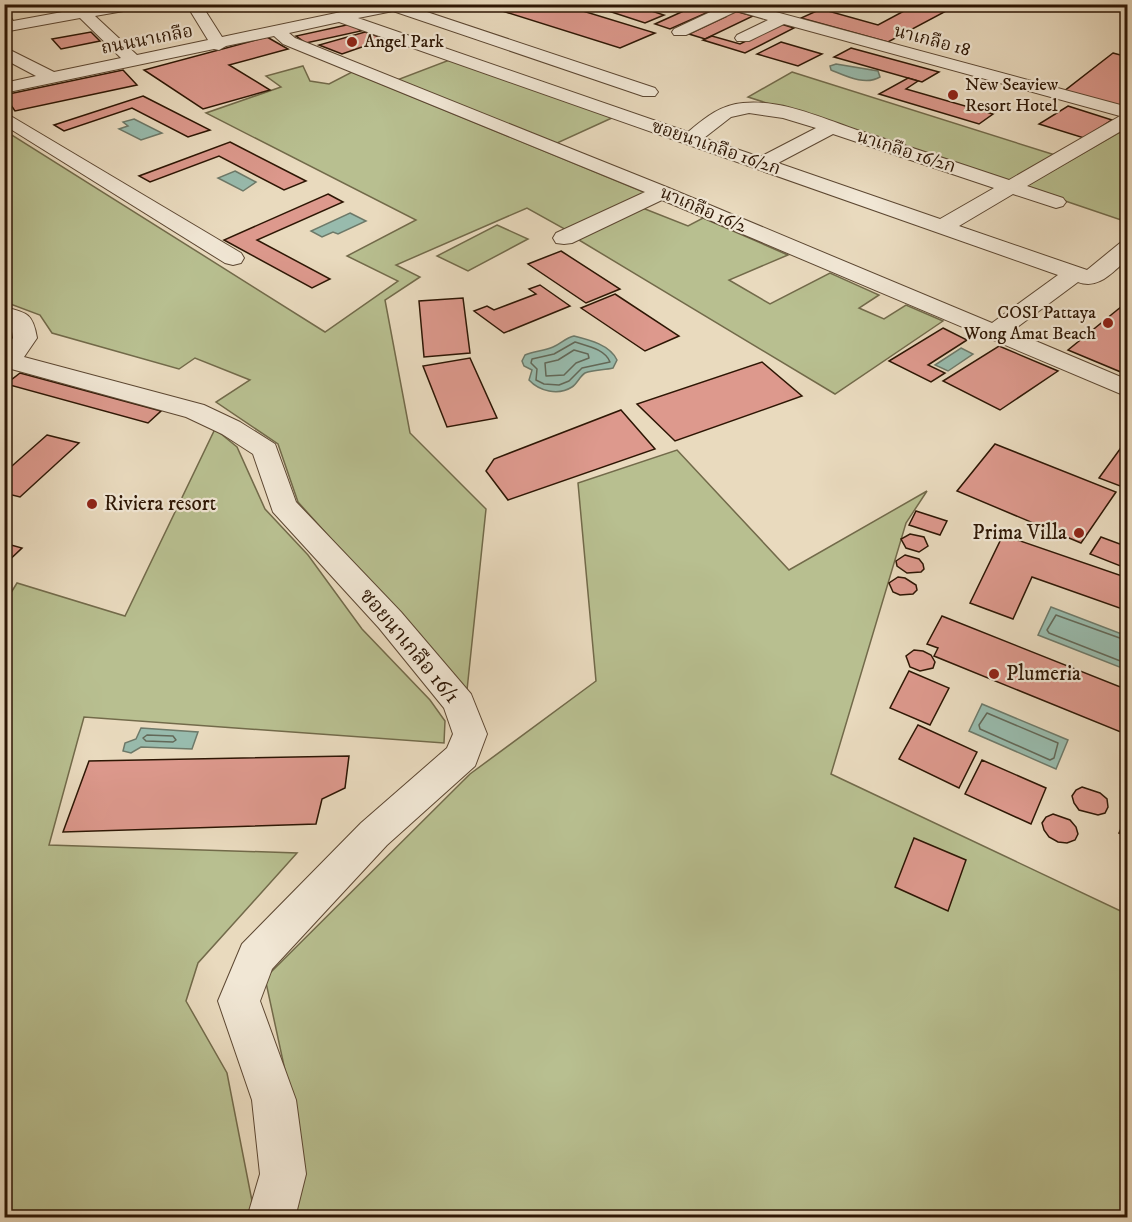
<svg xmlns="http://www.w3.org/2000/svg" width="1132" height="1222" font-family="'IM FELL DW Pica','Noto Serif Thai',serif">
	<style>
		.green { fill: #b8bf90; stroke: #726a4a; stroke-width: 1.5 }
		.water { fill: #98bbad; stroke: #6d7969; stroke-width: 1.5 }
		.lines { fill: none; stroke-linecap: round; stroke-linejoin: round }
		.shore { stroke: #626858; stroke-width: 1.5 }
		.building { fill: #dd998d; stroke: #2d1604; stroke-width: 1.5 }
		.minor-casing { stroke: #5c4732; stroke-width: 2 }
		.minor { fill: #f1e7d5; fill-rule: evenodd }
		.poi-dot { fill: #8f2418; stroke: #f1e7d5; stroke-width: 2 }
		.labels { text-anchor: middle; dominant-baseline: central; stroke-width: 4.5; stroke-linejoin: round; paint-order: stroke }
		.far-street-label { font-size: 18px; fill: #2d1604; stroke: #f1e7d5 }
		.far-poi-label { font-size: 18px; fill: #2d1604; stroke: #f1e7d5; text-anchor: start }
		.poi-label { font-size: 21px; fill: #2d1604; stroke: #f1e7d5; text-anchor: start }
		.street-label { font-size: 21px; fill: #2d1604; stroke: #f1e7d5 }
	</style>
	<rect width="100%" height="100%" fill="#e9dabe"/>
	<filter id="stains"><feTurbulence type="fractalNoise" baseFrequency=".00333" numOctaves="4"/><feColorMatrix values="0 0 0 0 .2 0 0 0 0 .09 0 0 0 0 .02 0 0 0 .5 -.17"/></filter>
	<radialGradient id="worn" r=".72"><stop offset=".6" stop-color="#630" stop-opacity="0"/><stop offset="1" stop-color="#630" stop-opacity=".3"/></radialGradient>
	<g class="green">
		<polygon points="452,59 614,117 555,144 397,80"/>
		<polygon points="303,66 310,81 329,84 352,72 646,193 568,231 527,208 396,265 420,277 385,300 410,433 486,509 467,690 298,502 278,444 216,402 250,380 195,358 179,369 52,333 40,315 5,302 4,130 325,332 398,281 347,256 416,220 206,113 281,87 266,76"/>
		<polygon points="792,72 1055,155 1009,181 748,97"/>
		<polygon points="1127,128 1127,222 1024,187"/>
		<polygon points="640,207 688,226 703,218 788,255 729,280 770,304 830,273 879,295 859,308 884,319 906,305 943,321 835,394 574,237"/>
		<polygon points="497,225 528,239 468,271 437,256"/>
		<polygon points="215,429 237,447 265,509 308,555 362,629 430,700 445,721 444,743 84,717 49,845 297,853 198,963 186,1001 227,1073 253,1206 249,1217 5,1217 4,604 17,583 125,616"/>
		<polygon points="677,450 789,570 927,491 906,523 831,774 1127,914 1127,1217 294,1217 291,1098 265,978 470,774 596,681 578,483"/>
	</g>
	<g class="water">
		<path d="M836,64L878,71L880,77C865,86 846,76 831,70L830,66Z"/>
		<polygon points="134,119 162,133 141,140 119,129 128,126 123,122"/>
		<polygon points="235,171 256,182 243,191 218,178"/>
		<polygon points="350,213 366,221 338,234 333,232 322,237 311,231"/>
		<path d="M574,336C590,340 610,345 617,360L613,368C605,370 593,370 585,373C580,376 577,384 572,387C558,396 539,391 529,380L532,370L524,366L522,361L525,355C534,351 544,351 553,347C561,344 565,338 574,336Z"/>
		<polygon points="961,348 973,354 948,371 935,365"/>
		<polygon points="1051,607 1127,636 1127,670 1038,635"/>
		<polygon points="982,704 1068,740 1056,769 969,731"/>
		<polygon points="141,728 198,732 192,749 141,747 131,753 123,751 125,743 136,739"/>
	</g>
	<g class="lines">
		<g class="shore">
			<path d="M575,342C587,346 605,349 610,362L582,368L569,381L559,385L544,384L536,380L537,369L531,363L532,359L554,354Z"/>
			<polygon points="574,350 588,354 589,358 576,363 564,375 546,376 545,363 558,360"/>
			<polyline points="1128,641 1056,615 1047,630 1049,633 1128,664"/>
			<polygon points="987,713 1058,743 1054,758 1050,760 980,729 979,725"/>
			<polygon points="147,735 173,736 176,740 173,742 146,741 143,738"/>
		</g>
	</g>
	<g class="building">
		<polygon points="255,4 287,4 287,5 260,9"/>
		<polygon points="560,4 655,33 620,48 499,10 516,4"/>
		<polygon points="587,4 630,4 664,15 645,23"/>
		<polygon points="699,4 725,8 712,14 706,13 670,29 655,24"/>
		<polygon points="917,4 934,4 950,9 888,42 801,18 821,9 878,25"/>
		<polygon points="731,10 753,16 705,39 689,34 725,17 719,16"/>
		<polygon points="351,24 361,31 306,43 296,36"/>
		<polygon points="781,24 794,28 745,53 703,40 712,36 740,44"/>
		<polygon points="91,32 100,41 61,49 52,39"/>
		<polygon points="365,32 385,39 342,54 319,45"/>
		<polygon points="267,37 288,49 229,65 270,90 203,109 144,70"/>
		<polygon points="781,42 822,54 798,66 757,54"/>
		<polygon points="851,48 939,72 922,82 834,57"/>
		<polygon points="1113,53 1128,57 1128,106 1125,108 1063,92"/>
		<polygon points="123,70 137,85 15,111 4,95"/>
		<polygon points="908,78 918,81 906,89 993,114 979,124 879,94"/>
		<polygon points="143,96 210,130 188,137 132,108 64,131 54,125"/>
		<polygon points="1068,106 1112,120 1084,138 1039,124"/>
		<polygon points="230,142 306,181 284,190 219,156 150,182 139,176"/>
		<polygon points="328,194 343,202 257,240 330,279 312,288 224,240"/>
		<polygon points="561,251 620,289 586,303 528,264"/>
		<polygon points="540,285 570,306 504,333 474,311 487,306 494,310 536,294 529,289"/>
		<polygon points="615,294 679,336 645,351 581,308"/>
		<polygon points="463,298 470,353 424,357 419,301"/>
		<polygon points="1127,302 1128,375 1068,350"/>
		<polygon points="943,328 967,340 928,365 945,373 931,382 889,361"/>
		<polygon points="999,346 1058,371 1000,410 943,381"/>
		<polygon points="470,358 497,418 447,427 423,366"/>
		<polygon points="762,362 802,396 675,441 637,404"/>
		<polygon points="20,373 161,411 148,423 6,384"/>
		<polygon points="621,410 655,449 508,500 486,471 494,459"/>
		<polygon points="47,435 79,443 20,497 4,493 4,473"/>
		<polygon points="1128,438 1128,489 1099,478"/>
		<polygon points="995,444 1116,492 1081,543 957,491"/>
		<polygon points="916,511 947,521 940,535 909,525"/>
		<polygon points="910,534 924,537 928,546 919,552 906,548 901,539"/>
		<polygon points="1003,535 1128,578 1128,611 1032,577 1013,619 970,603"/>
		<polygon points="1101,537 1128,547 1128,569 1090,554"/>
		<polygon points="4,543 22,548 4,565"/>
		<polygon points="905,555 919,559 923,564 924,569 921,572 907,573 897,566 896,561"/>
		<polygon points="898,577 905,578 916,585 917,590 913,594 900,595 893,592 889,583"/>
		<polygon points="942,616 1128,690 1128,735 934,656 938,648 927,644"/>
		<polygon points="914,650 923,651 931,655 935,662 933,668 920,671 910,667 906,656"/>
		<polygon points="909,671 949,688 930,725 890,708"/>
		<polygon points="918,725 977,752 959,788 899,759"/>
		<polygon points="349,756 345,788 322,799 316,824 63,832 89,761"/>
		<polygon points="982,760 1046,788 1031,824 965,794"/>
		<polygon points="1082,787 1100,793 1107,799 1108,807 1105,813 1098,815 1079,810 1074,803 1072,796 1076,790"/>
		<polygon points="1128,812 1128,837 1119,833"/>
		<polygon points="1053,814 1070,820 1076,827 1078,834 1075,840 1067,843 1058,842 1049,837 1044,830 1042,823 1046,817"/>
		<polygon points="914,838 966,860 948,911 895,887"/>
	</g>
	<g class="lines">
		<defs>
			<g id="minor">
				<path d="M106,4H142L135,9L95,16L137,55L208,40L186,4H201L222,37L379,4H410L409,6L655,88L658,92L655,96H643L393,11L358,18L688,132C705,118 720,105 743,103C781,99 822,118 857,130C908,146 958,163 1009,180L1120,116L784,24L749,41H737L735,38L737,35L768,20L737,11L686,35H674L672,32L674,29L721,7L720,4H746L1128,107V127L1027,186L1063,198L1066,202L1063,206L1056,208L1013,194L959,226L1087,270L1120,243L1128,242V259C1112,272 1099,290 1078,282L1012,331L1128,380V397L662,200L572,243L564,244L556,243L553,238L556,233L645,192L283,44L274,36L226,46L219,50L214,49L4,93V83L36,76L4,59V47L54,72L121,58L80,18L9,31L4,30V14L10,16L13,21ZM339,22L1058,275L992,323L669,188L295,38L289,33ZM749,113L783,118L816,128L760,157L704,138L731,117ZM833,134L994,188L940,219L778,163Z"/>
				<polygon points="4,112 241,253 244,258 241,263 233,265 225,263 4,125"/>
				<path d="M4,307C28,313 33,314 37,338L24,357L204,405L240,422L275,444L296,502L401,612L471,694L487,734L475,766L387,845L272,969L260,1001L296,1100L306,1174L295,1218H247L260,1174L252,1100L218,1001L242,944L361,823L447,748L453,734L444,708L379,628L273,512L253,454L222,434L186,417L4,367V350L13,338L11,325L4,322Z"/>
			</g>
		</defs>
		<use href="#minor" class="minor-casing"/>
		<use href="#minor" class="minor"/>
	</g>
	<g class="poi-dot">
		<circle cx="352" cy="42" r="6"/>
		<circle cx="953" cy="95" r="6"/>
		<circle cx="1108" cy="323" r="6"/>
		<circle cx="92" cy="504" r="6"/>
		<circle cx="1079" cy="533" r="6"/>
		<circle cx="994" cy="674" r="6"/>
	</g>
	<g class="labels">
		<g class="far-street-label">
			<text transform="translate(147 40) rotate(-11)">ถนนนาเกลือ</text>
			<text transform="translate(932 41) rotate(15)">นาเกลือ 18</text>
			<text transform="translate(716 148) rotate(19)">ซอยนาเกลือ 16/2ก</text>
			<text transform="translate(906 152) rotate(18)">นาเกลือ 16/2ก</text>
			<text transform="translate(703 210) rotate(23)">นาเกลือ 16/2</text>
		</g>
		<g class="far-poi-label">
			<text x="364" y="42">Angel Park</text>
			<text x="965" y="85">New Seaview<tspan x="965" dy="21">Resort Hotel</tspan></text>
			<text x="1096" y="313" text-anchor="end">COSI Pattaya<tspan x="1096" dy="21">Wong Amat Beach</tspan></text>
		</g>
		<g class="poi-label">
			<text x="104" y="504">Riviera resort</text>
			<text x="1067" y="533" text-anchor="end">Prima Villa</text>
			<text x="1006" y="674">Plumeria</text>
		</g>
		<g class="street-label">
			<text transform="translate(409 646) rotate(50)">ซอยนาเกลือ 16/1</text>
		</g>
	</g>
	<rect width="1132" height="1222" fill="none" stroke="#e9dabe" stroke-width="24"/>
	<rect x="6" y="6" width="1120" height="1210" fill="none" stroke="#2d1604" stroke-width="3"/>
	<rect x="12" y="12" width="1108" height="1198" fill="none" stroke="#2d1604" stroke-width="1.5"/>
	<rect width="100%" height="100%" filter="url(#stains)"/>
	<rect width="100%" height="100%" fill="url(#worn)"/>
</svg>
